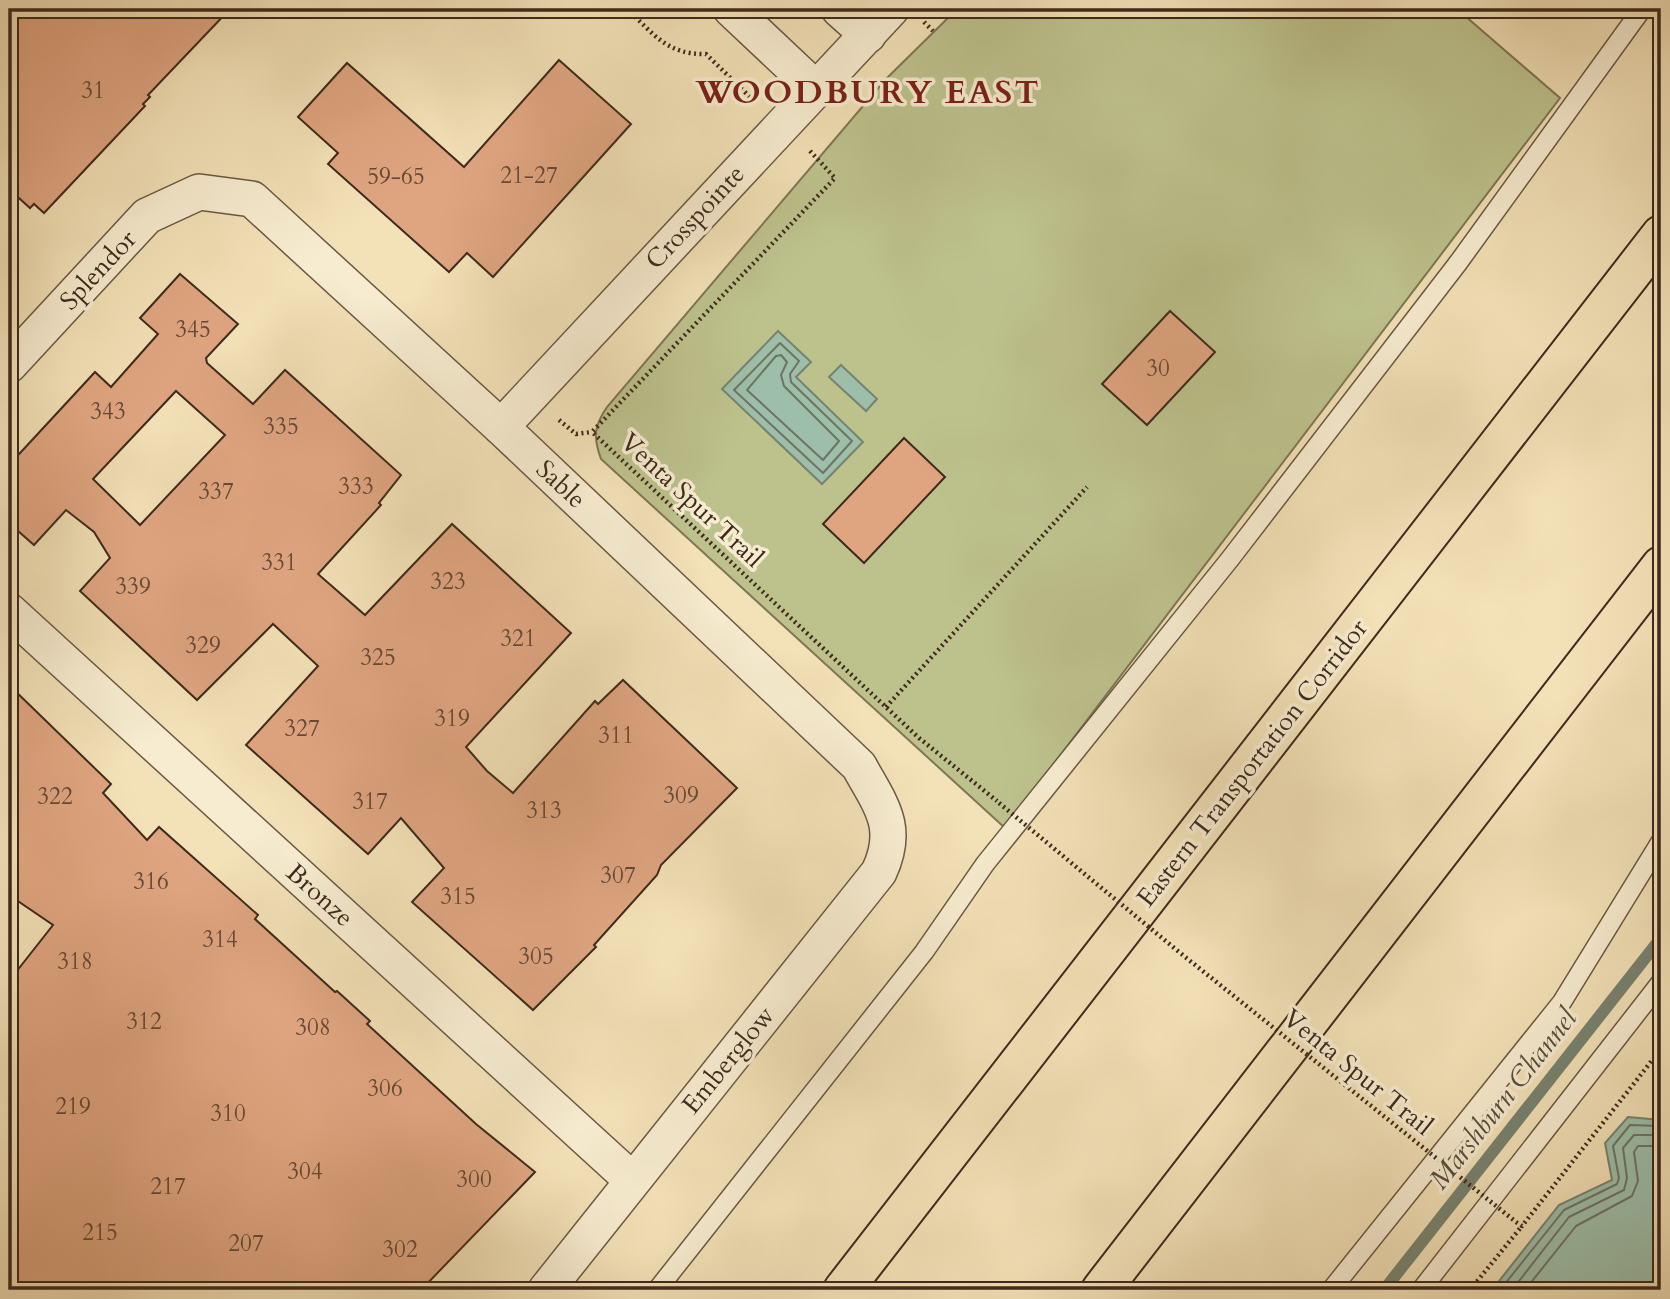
<svg xmlns="http://www.w3.org/2000/svg" width="1670" height="1299" font-family="Cardo,serif">
	<style>
		.green { fill: #bdc28d; stroke: #7e7655; stroke-width: 2 }
		.water { fill: #9dbea9; stroke: #778371; stroke-width: 2 }
		.lines { fill: none; stroke-linecap: round; stroke-linejoin: round }
		.shore { stroke: #6e7463; stroke-width: 2 }
		.stream { stroke: #778371; stroke-width: 12 }
		.building { fill: #dfa580; stroke: #3e2a1d; stroke-width: 2; fill-rule: evenodd }
		.service-casing { stroke: #6b5844; stroke-width: 21 }
		.minor-casing { stroke: #6b5844; stroke-width: 38 }
		.motorway-casing { stroke: #3e2a1d; stroke-width: 42 }
		.path { stroke: #3e2a1d; stroke-width: 4.5; stroke-dasharray: 2 3.5; stroke-linecap: butt }
		.service { stroke: #f7ecd0; stroke-width: 18 }
		.minor { stroke: #f7ecd0; stroke-width: 35 }
		.motorway { stroke: #f3e1b7; stroke-width: 38 }
		.path-bridge { stroke: #3e2a1d; stroke-width: 4.5; stroke-dasharray: 2 3.5; stroke-linecap: butt }
		.labels { text-anchor: middle; dominant-baseline: central; stroke-width: 7; stroke-linejoin: round; paint-order: stroke }
		.number-label { font-size: 23px; fill: #664936 }
		.street-label { font-size: 26px; fill: #3e2a1d; stroke: #f7ecd0 }
		.water-label { font-size: 28px; font-style: italic; fill: #564f40; stroke: #f7ecd0 }
		.district-label { font-size: 33px; font-weight: bold; letter-spacing: 2px; fill: #7a1f14; stroke: #f7ecd0 }
	</style>
	<rect width="100%" height="100%" fill="#f3e1b7"/>
	<filter id="stains"><feTurbulence type="fractalNoise" baseFrequency=".00286" numOctaves="4"/><feColorMatrix values="0 0 0 0 .2 0 0 0 0 .09 0 0 0 0 .02 0 0 0 .5 -.17"/></filter>
	<radialGradient id="worn" r=".72"><stop offset=".6" stop-color="#630" stop-opacity="0"/><stop offset="1" stop-color="#630" stop-opacity=".3"/></radialGradient>
	<path class="green" d="M957,9H1457L1560,98L1005,828L601,459C593,437 594,426 607,407L886,79Z"/>
	<g class="water">
		<polygon points="778,331 811,362 796,377 863,442 822,484 722,389"/>
		<polygon points="841,365 877,399 866,411 829,377"/>
		<polygon points="1628,1117 1661,1120 1661,1290 1492,1290 1559,1205 1612,1180 1605,1143"/>
	</g>
	<g class="lines">
		<g class="shore">
			<polygon points="780,343 799,361 790,374 791,382 852,441 823,473 734,390"/>
			<polygon points="781,355 787,362 781,375 784,386 839,441 823,460 747,390 776,356"/>
			<polyline points="1500,1290 1564,1210 1617,1184 1619,1178 1613,1146 1630,1125 1661,1126"/>
			<polyline points="1512,1290 1569,1217 1624,1190 1627,1178 1623,1148 1634,1135 1661,1135"/>
			<polyline points="1525,1290 1576,1226 1632,1196 1638,1181 1634,1152 1638,1146 1661,1146"/>
		</g>
		<polyline class="stream" points="1384,1290 1661,938"/>
	</g>
	<g class="building">
		<polygon points="9,9 230,9 148,95 150,97 143,104 145,106 44,213 34,204 30,208 9,189"/>
		<polygon points="559,60 631,124 493,277 467,253 449,272 328,164 338,153 298,117 347,63 464,167"/>
		<path d="M180,274L238,324L206,358L207,363L253,404L285,370L401,475L379,503L381,505L318,574L365,615L452,524L571,633L466,747L487,771L513,793L595,701L598,704L623,680L737,788L661,865L657,875L594,945L596,947L533,1010L412,902L444,868L401,818L368,854L246,745L318,666L273,624L197,700L80,591L110,558L94,532L66,510L34,545L9,523V465L95,372L111,387L158,334L140,318ZM176,391L225,435L140,525L93,479Z"/>
		<polygon points="1170,311 1215,352 1147,425 1102,384"/>
		<polygon points="904,438 945,477 864,563 823,524"/>
		<polygon points="9,685 111,784 103,793 147,840 159,827 258,915 255,919 335,992 337,991 370,1021 367,1024 476,1124 535,1172 421,1290 9,1290 9,981 53,925 9,895"/>
	</g>
	<g class="lines">
		<defs>
			<g id="service">
				<polyline points="657,1290 924,952 985,864 1230,559 1458,263 1642,9"/>
				<polyline points="1331,1290 1562,1002 1661,841"/>
				<polyline points="1421,1290 1661,982"/>
			</g>
			<g id="minor">
				<polyline points="731,9 817,90"/>
				<polyline points="839,9 868,35"/>
				<path d="M9,365L147,216L199,192L252,199L501,427L859,766C881,806 900,827 879,872L546,1290"/>
				<polyline points="501,427 891,9"/>
				<polyline points="9,611 632,1180"/>
			</g>
			<g id="motorway">
				<polyline points="843,1290 1661,235"/>
				<polyline points="1101,1290 1661,566"/>
			</g>
		</defs>
		<use href="#service" class="service-casing"/>
		<use href="#minor" class="minor-casing"/>
		<use href="#motorway" class="motorway-casing"/>
		<g class="path">
			<path d="M627,9C654,34 667,55 706,54L754,101"/>
			<polyline points="924,22 933,31"/>
			<polyline points="810,151 835,178 592,432 919,738 997,801"/>
			<polyline points="559,420 576,434 592,432"/>
			<polyline points="886,707 1087,487"/>
			<polyline points="1516,1222 1522,1226 1661,1049"/>
			<polyline points="1470,1290 1522,1226"/>
		</g>
		<use href="#service" class="service"/>
		<use href="#minor" class="minor"/>
		<use href="#motorway" class="motorway"/>
		<polyline class="path-bridge" points="999,803 1179,952 1516,1222"/>
	</g>
	<g class="labels">
		<g class="number-label">
			<text x="93" y="90">31</text>
			<text x="529" y="175">21-27</text>
			<text x="396" y="176">59-65</text>
			<text x="193" y="329">345</text>
			<text x="1158" y="368">30</text>
			<text x="108" y="411">343</text>
			<text x="281" y="426">335</text>
			<text x="356" y="486">333</text>
			<text x="216" y="491">337</text>
			<text x="279" y="562">331</text>
			<text x="448" y="581">323</text>
			<text x="133" y="586">339</text>
			<text x="518" y="638">321</text>
			<text x="203" y="645">329</text>
			<text x="378" y="657">325</text>
			<text x="452" y="718">319</text>
			<text x="302" y="728">327</text>
			<text x="616" y="735">311</text>
			<text x="681" y="795">309</text>
			<text x="55" y="796">322</text>
			<text x="370" y="801">317</text>
			<text x="544" y="810">313</text>
			<text x="618" y="875">307</text>
			<text x="151" y="881">316</text>
			<text x="458" y="896">315</text>
			<text x="220" y="939">314</text>
			<text x="536" y="956">305</text>
			<text x="75" y="961">318</text>
			<text x="144" y="1021">312</text>
			<text x="313" y="1027">308</text>
			<text x="385" y="1088">306</text>
			<text x="73" y="1106">219</text>
			<text x="228" y="1113">310</text>
			<text x="305" y="1171">304</text>
			<text x="474" y="1179">300</text>
			<text x="168" y="1186">217</text>
			<text x="100" y="1232">215</text>
			<text x="246" y="1243">207</text>
			<text x="400" y="1249">302</text>
		</g>
		<g class="street-label">
			<text transform="translate(695 217) rotate(-47)">Crosspointe</text>
			<text transform="translate(98 270) rotate(-47)">Splendor</text>
			<text transform="translate(561 484) rotate(43)">Sable</text>
			<text transform="translate(692 500) rotate(43)">Venta Spur Trail</text>
			<text transform="translate(1252 763) rotate(-52)">Eastern Transportation Corridor</text>
			<text transform="translate(320 895) rotate(42)">Bronze</text>
			<text transform="translate(728 1060) rotate(-51)">Emberglow</text>
			<text transform="translate(1358 1072) rotate(39)">Venta Spur Trail</text>
		</g>
		<g class="water-label">
			<text transform="translate(1503 1099) rotate(-52)">Marshburn Channel</text>
		</g>
		<g class="district-label">
			<text x="868" y="92">WOODBURY EAST</text>
		</g>
	</g>
	<rect width="1670" height="1299" fill="none" stroke="#f3e1b7" stroke-width="35"/>
	<rect x="10" y="10" width="1649" height="1278" fill="none" stroke="#3e2a1d" stroke-width="3.5"/>
	<rect x="18" y="18" width="1635" height="1264" fill="none" stroke="#3e2a1d" stroke-width="2"/>
	<rect width="100%" height="100%" filter="url(#stains)"/>
	<rect width="100%" height="100%" fill="url(#worn)"/>
</svg>
